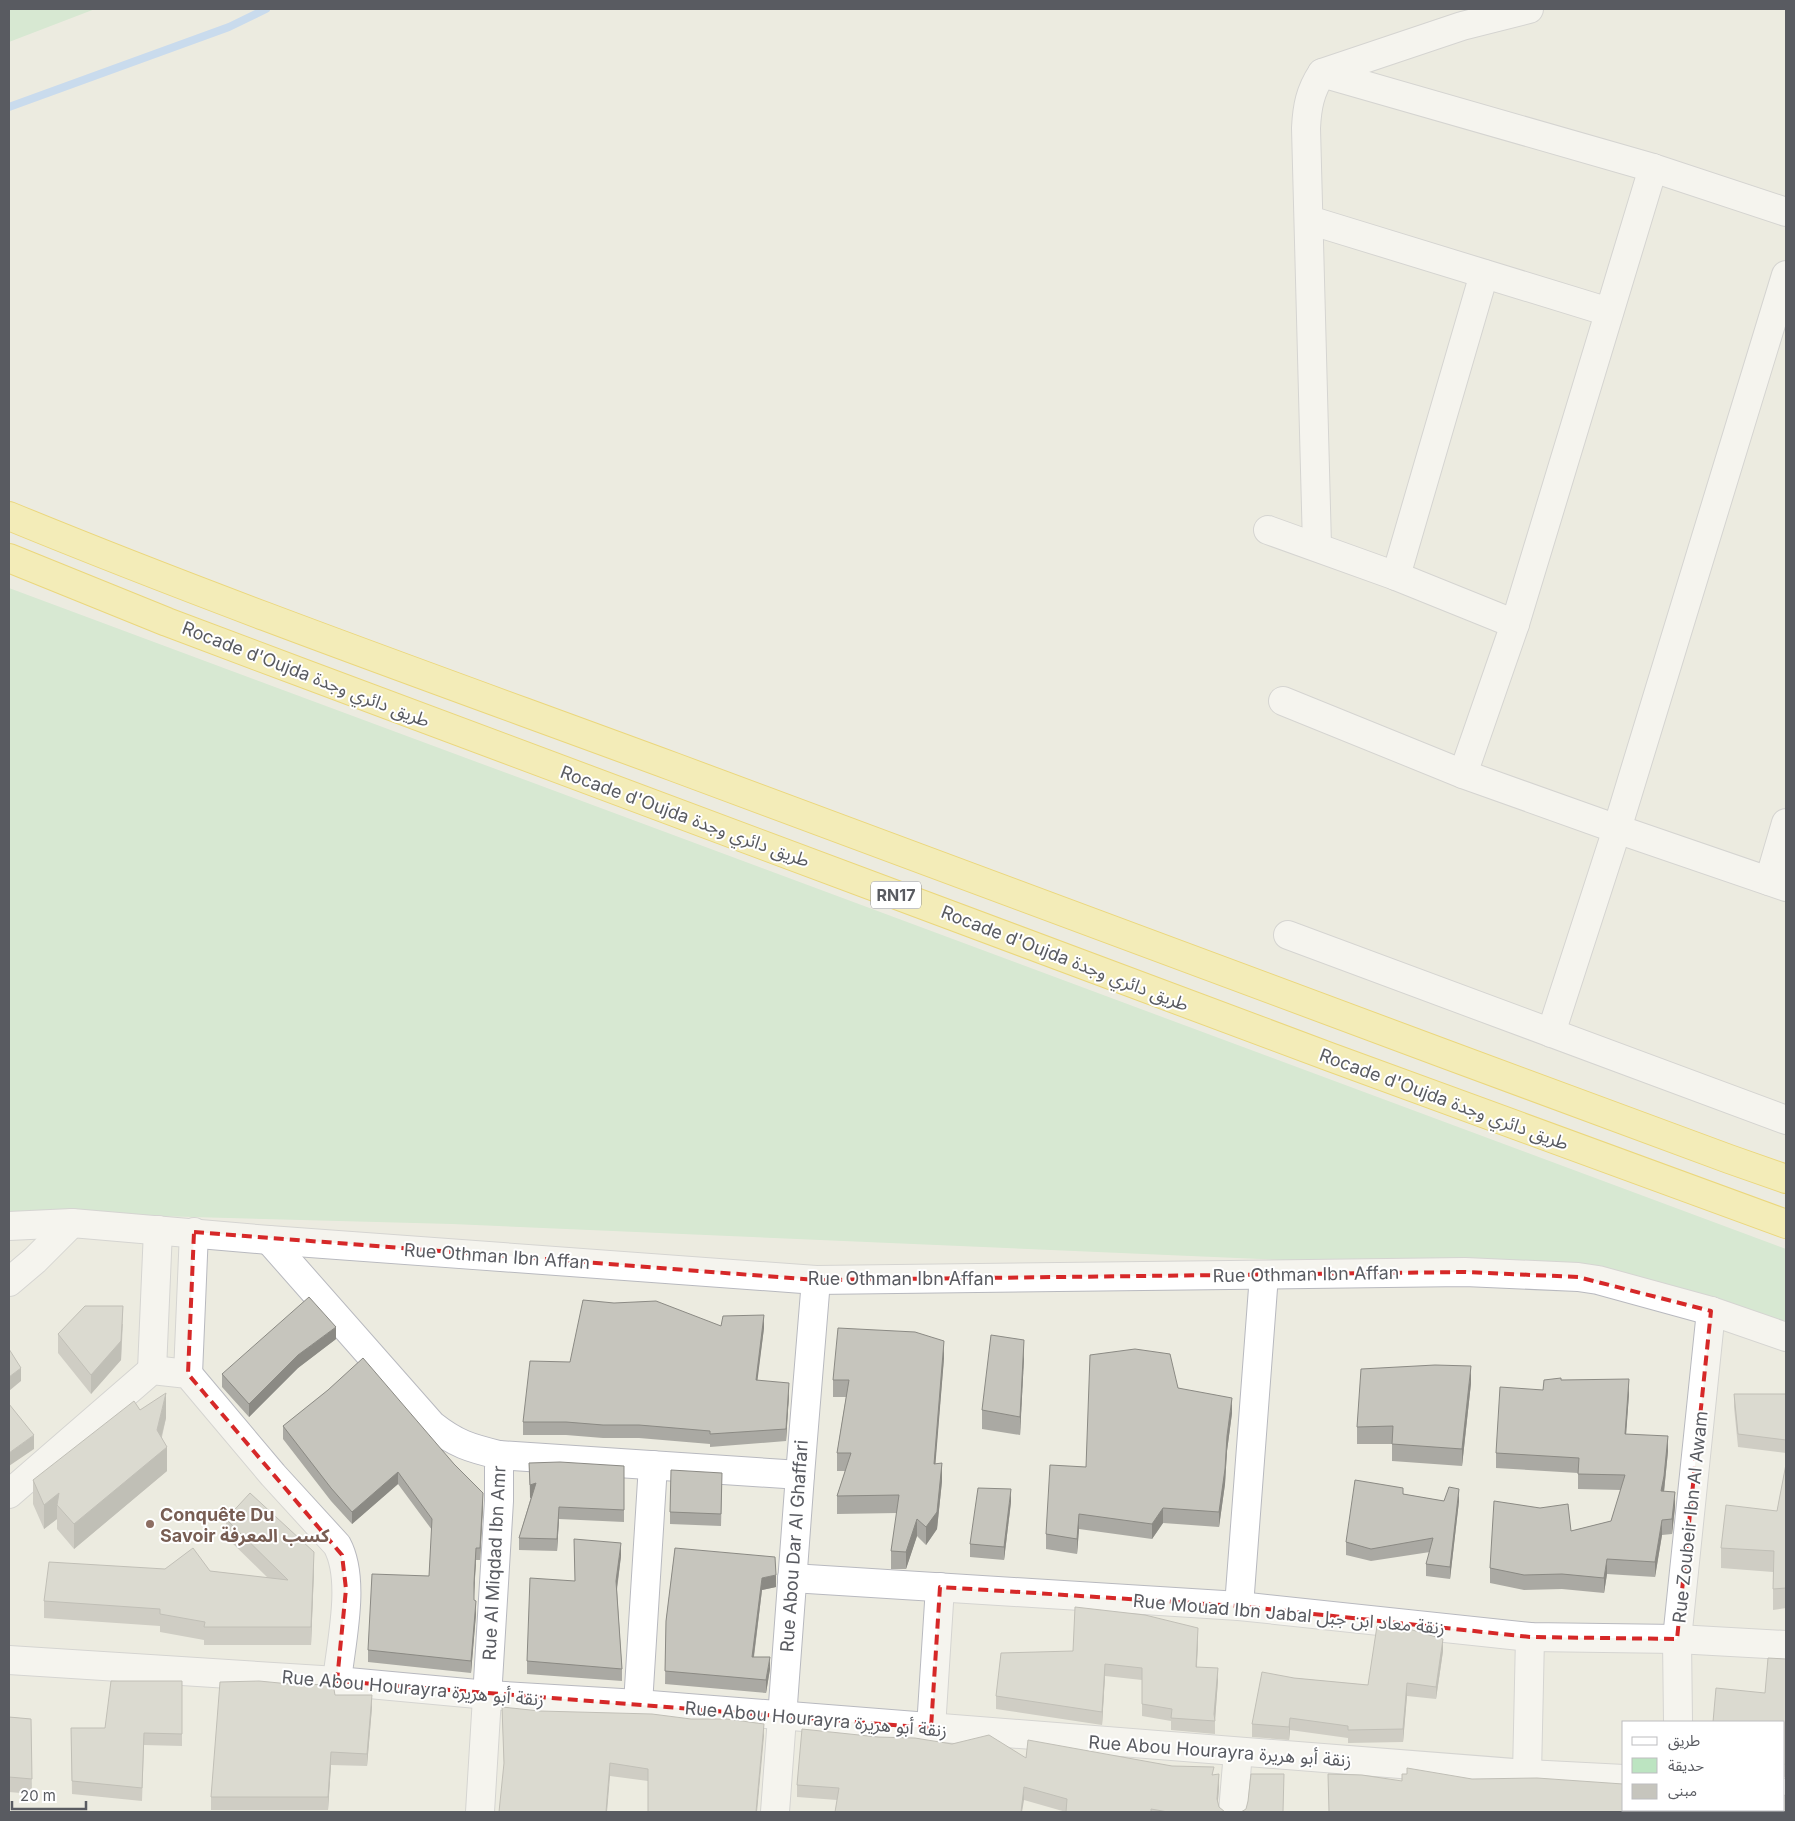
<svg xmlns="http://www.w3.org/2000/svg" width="1795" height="1821" font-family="Inter,'Noto Sans Arabic',sans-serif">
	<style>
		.green { fill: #bce4c1 }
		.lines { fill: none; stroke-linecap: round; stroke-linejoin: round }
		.stream { stroke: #9ec7fd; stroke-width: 8 }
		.minor-casing { stroke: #b8b9bf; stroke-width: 30 }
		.highway-casing { stroke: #e8bf04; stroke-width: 30 }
		.minor { stroke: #fff; stroke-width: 28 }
		.highway { stroke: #fbed88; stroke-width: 28 }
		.wall { fill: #aaa9a3 }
		.shaded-wall { fill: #8b8a84 }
		.building { fill: #c6c5bd; stroke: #8b8a84 }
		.marked { fill: none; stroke: #d62828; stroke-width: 4; stroke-dasharray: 10 6; stroke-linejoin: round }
		.education-dot { fill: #8d6e63; stroke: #fff; stroke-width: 2 }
		.labels { text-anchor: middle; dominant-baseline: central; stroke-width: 4; stroke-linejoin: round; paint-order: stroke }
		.shield { fill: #fff; stroke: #8b8c90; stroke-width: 1 }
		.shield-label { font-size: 16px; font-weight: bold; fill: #595b61 }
		.street-label { font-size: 18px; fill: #595b61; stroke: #fff }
		.education-label { font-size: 18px; font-weight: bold; fill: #785e54; stroke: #fff; text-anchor: start }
	</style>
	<rect width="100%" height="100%" fill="#ecebe0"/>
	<g class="green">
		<polygon points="9,9 95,9 9,42"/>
		<polygon points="9,588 1786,1249 1786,1336 1585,1273 452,1224 9,1212"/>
	</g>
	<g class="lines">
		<polyline class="stream" points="9,107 229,27 266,9"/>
		<defs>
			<g id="minor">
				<polyline points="1322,73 1653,168 1786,212"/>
				<polyline points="1309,220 1609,312"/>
				<polyline points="1268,530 1396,576 1515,624"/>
				<path d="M1317,546L1306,128C1307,107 1310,91 1322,73L1462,26L1529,9"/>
				<polyline points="1396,576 1484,274"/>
				<polyline points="1283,701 1463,774 1617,829 1786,887"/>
				<polyline points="1463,774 1515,624 1653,168"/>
				<polyline points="1769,881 1786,823"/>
				<polyline points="1288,935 1786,1120"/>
				<polyline points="1551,1033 1617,829 1786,275"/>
				<polyline points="9,1226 72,1223 269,1240 816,1280 1465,1272 1578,1277 1598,1280 1711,1311 1786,1337"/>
				<path d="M269,1240L432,1425C456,1444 470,1448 499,1455V1501L480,1812"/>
				<polyline points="9,1282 35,1260 72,1223"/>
				<polyline points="152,1370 158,1230"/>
				<polyline points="188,1374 194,1232"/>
				<polyline points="499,1455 800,1475"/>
				<path d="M9,1494L152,1370L188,1374L273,1475L337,1545C356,1580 341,1642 337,1681"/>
				<polyline points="792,1578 1239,1606 1530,1637 1677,1639 1786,1645"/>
				<polyline points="1239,1606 1264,1275"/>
				<polyline points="9,1660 337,1681 488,1695 638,1704 1527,1774 1624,1779"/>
				<polyline points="638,1704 653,1465"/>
				<polyline points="1678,1722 1677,1639 1711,1311"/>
				<polyline points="931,1728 940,1587"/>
				<polyline points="1527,1774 1530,1637"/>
				<polyline points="1784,1793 1786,1793"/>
				<polyline points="775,1812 800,1475 816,1280"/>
				<polyline points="1233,1812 1238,1752"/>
				<polyline points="1676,1812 1676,1810"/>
			</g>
			<g id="highway">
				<path d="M9,516C228,606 452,685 674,767C1025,898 1377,1029 1729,1159L1786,1179"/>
				<polyline points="9,558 167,622 300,672 1330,1057 1786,1224"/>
			</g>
		</defs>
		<use href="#minor" class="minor-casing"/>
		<use href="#highway" class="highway-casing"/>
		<use href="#minor" class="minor"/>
		<use href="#highway" class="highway"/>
	</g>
	<g class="wall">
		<polygon points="123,1324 121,1360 91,1394 58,1353 58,1334"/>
		<polygon points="721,1326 764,1328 757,1380 789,1395 786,1441 710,1447 710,1444 639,1438 603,1438 566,1435 523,1435 523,1422 570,1362"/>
		<polygon points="336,1339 298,1368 249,1417 222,1387 222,1374"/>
		<polygon points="944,1358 935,1464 942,1481 937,1529 926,1545 917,1536 906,1569 891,1569 891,1551 897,1513 837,1514 837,1496 845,1471 837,1471 837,1453 846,1397 833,1397 833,1380"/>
		<polygon points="1024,1358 1020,1435 982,1429 982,1410"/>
		<polygon points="1561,1380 1629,1394 1626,1434 1668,1451 1664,1492 1675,1507 1672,1534 1662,1535 1655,1577 1607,1574 1604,1593 1562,1589 1524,1590 1490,1583 1490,1568 1571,1531 1611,1521 1621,1490 1578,1489 1578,1473 1496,1468 1496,1453 1543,1390"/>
		<polygon points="1471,1383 1462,1466 1392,1461 1392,1444 1357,1444 1357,1427"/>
		<polygon points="1178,1388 1232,1413 1227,1451 1225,1484 1219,1527 1163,1523 1152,1539 1079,1529 1077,1554 1046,1549 1046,1534 1086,1467"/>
		<polygon points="1734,1394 1786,1394 1786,1453 1738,1447 1734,1407"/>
		<polygon points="140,1410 166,1418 162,1437 167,1471 74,1549 57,1529 57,1519 44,1529 33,1504 33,1480"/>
		<polygon points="283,1426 483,1506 480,1560 476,1560 474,1592 474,1600 476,1614 471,1673 368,1662 368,1650 429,1576 432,1530 398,1484 352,1524 331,1501 283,1439"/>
		<polygon points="529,1463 624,1466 624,1522 559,1519 557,1551 519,1550 519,1538 531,1497 530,1498"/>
		<polygon points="1786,1464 1786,1608 1773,1610 1773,1572 1721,1568 1721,1548 1777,1511"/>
		<polygon points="722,1485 721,1526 670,1524 670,1512"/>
		<polygon points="1403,1494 1444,1501 1459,1501 1450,1579 1426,1576 1426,1564 1430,1552 1371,1561 1346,1555 1346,1542"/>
		<polygon points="1011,1502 1004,1560 970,1557 970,1544"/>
		<polygon points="226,1519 314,1570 311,1645 204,1645 204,1640 160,1632 160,1626 44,1618 44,1601 165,1569 210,1571 268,1578 226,1537"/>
		<polygon points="675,1548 776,1587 762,1590 754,1657 770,1669 766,1693 665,1684 666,1621"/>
		<polygon points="621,1556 617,1590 622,1669 622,1681 527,1674 527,1661"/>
		<polygon points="1198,1641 1197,1667 1218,1680 1215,1719 1215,1734 1171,1730 1171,1721 1142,1716 1142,1680 1105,1676 1102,1725 996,1709 996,1696 1073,1651"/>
		<polygon points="1443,1651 1436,1699 1407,1696 1403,1742 1348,1743 1348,1738 1290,1730 1289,1740 1252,1737 1252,1724 1294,1678 1368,1685"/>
		<polygon points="1786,1659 1786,1778 1784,1777 1765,1693"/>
		<polygon points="182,1681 182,1746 144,1745 142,1801 72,1794 71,1728 105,1728"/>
		<polygon points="335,1695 372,1707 367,1766 331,1765 328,1810 211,1810 211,1797"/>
		<polygon points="502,1707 764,1736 648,1781 610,1776 504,1766"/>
		<polygon points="9,1717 31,1719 32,1794 9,1792"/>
		<polygon points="1026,1758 1214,1775 1219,1787 1218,1802 1219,1807 1225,1812 1066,1812 1024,1800 837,1800 797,1797 797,1785"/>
	</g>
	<g class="shaded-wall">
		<polygon points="123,1306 121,1360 91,1394 91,1375"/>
		<polygon points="764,1315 764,1328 756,1392 756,1380"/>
		<polygon points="336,1327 336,1339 298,1368 249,1417 249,1404 298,1355"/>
		<polygon points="1024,1340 1024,1358 1020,1435 1020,1417"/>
		<polygon points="944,1341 944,1358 934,1482 934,1464"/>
		<polygon points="1471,1366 1471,1383 1462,1466 1462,1449"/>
		<polygon points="21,1368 21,1381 9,1391 9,1377"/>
		<polygon points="1629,1379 1629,1394 1625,1449 1625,1434"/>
		<polygon points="789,1383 789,1395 786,1441 786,1429"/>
		<polygon points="166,1393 166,1418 157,1454 157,1430"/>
		<polygon points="1232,1398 1232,1413 1227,1451 1225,1484 1219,1527 1219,1512 1227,1436"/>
		<polygon points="34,1435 34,1449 9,1466 9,1453"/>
		<polygon points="1668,1436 1668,1451 1664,1491 1661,1506 1661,1491"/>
		<polygon points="167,1447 167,1471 74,1549 74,1524"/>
		<polygon points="942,1463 942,1481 937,1529 926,1545 926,1527"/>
		<polygon points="398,1472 398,1484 352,1524 352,1512"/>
		<polygon points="536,1483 536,1496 530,1498 530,1485"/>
		<polygon points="1011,1489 1011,1502 1004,1560 1004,1547"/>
		<polygon points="1459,1489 1459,1501 1450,1579 1450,1567"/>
		<polygon points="1675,1492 1675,1507 1672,1534 1672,1519"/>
		<polygon points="59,1493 57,1505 57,1519 44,1529 44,1505"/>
		<polygon points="483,1493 483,1506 480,1560 480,1548"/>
		<polygon points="559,1507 559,1519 557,1551 557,1539"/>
		<polygon points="1163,1508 1163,1523 1152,1539 1152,1524"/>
		<polygon points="1079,1514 1079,1529 1077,1554 1077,1539"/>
		<polygon points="917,1519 917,1536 906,1569 906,1552"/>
		<polygon points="1662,1520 1662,1535 1655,1577 1655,1562"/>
		<polygon points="621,1543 621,1556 616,1594 616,1581"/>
		<polygon points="476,1548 476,1560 474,1596 474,1583"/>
		<polygon points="314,1552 314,1570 311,1645 311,1627"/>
		<polygon points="1607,1559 1607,1574 1604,1593 1604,1578"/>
		<polygon points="776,1575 776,1587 762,1590 752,1670 752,1657 762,1578"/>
		<polygon points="476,1601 476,1614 471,1673 471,1661"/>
		<polygon points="1198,1628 1198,1641 1196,1680 1196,1667"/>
		<polygon points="1443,1639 1443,1651 1436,1699 1436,1687"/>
		<polygon points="770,1657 770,1669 766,1693 766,1680"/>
		<polygon points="1105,1664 1105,1676 1102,1725 1102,1712"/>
		<polygon points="1218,1668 1218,1680 1215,1721 1214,1714"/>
		<polygon points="1407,1683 1407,1696 1403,1742 1403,1729"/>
		<polygon points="372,1695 372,1707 367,1766 367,1754"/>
		<polygon points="1290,1718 1290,1730 1289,1740 1289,1727"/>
		<polygon points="764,1724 764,1736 757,1812 756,1812"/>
		<polygon points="331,1752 331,1765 328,1810 328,1797"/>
		<polygon points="610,1763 610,1776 607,1812 606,1812"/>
		<polygon points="1219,1774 1219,1787 1217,1811 1217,1799"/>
		<polygon points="1024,1787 1024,1800 1022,1812 1021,1812"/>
	</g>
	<g class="building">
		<polygon points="309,1297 336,1327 298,1355 249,1404 222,1374"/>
		<polygon points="583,1300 614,1303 656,1301 721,1326 723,1316 764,1315 756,1380 789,1383 786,1429 710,1434 710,1431 639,1425 603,1425 566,1422 523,1422 530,1361 570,1362"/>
		<polygon points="85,1306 123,1306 121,1341 91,1375 58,1334"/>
		<polygon points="838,1328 915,1332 944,1341 934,1464 942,1463 937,1512 926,1527 917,1519 906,1552 891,1551 899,1495 837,1496 851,1453 837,1453 849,1380 833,1380"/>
		<polygon points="991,1335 1024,1340 1020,1417 982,1410"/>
		<polygon points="9,1349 21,1368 9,1377"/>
		<polygon points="1135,1349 1170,1354 1178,1388 1232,1398 1227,1436 1225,1469 1219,1512 1163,1508 1152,1524 1079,1514 1077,1539 1046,1534 1050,1465 1086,1467 1090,1355"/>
		<polygon points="363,1358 454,1464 483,1493 480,1548 476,1548 474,1583 474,1600 476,1601 471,1661 368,1650 372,1574 429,1576 432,1519 398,1472 352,1512 331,1488 283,1426 328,1390"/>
		<polygon points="1435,1365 1471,1366 1462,1449 1392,1444 1393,1426 1357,1427 1361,1369"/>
		<polygon points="1561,1378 1561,1380 1629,1379 1625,1434 1668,1436 1664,1476 1661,1491 1675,1492 1672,1519 1662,1520 1655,1562 1607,1559 1604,1578 1562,1574 1524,1575 1490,1568 1494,1501 1540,1508 1568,1504 1571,1531 1611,1521 1625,1475 1578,1474 1579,1458 1496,1453 1500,1387 1543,1390 1544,1380"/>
		<polygon points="166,1393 157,1430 167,1447 74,1524 57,1505 59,1493 44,1505 33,1480 134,1401 140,1410"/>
		<polygon points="1734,1394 1786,1394 1786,1440 1738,1434"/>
		<polygon points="9,1404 34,1435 9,1453"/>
		<polygon points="560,1462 624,1466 624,1510 559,1507 557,1539 519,1538 536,1483 530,1485 529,1463"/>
		<polygon points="1786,1464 1786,1588 1773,1589 1774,1551 1721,1548 1726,1505 1777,1511"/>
		<polygon points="671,1470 722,1473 721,1514 670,1512"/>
		<polygon points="1355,1480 1403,1488 1403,1494 1444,1501 1449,1487 1459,1489 1450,1567 1426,1564 1433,1538 1371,1549 1346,1542"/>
		<polygon points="978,1488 1011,1489 1004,1547 970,1544"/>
		<polygon points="250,1493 314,1552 311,1627 204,1627 205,1622 160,1614 160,1609 44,1601 49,1562 165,1569 193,1548 210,1571 288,1580 226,1519"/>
		<polygon points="574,1539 621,1543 616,1581 622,1669 527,1661 530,1578 575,1581"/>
		<polygon points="675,1548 775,1557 776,1575 762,1578 752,1657 770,1657 766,1680 665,1671 666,1621"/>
		<polygon points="1075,1607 1145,1615 1198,1628 1196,1667 1218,1668 1214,1714 1215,1721 1171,1718 1172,1709 1142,1704 1142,1668 1105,1664 1102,1712 996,1696 1001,1653 1073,1651"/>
		<polygon points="1377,1626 1409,1629 1443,1639 1436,1687 1407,1683 1403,1729 1348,1730 1348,1726 1290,1718 1289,1727 1252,1724 1262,1672 1294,1678 1368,1685"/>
		<polygon points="1768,1658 1786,1659 1786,1765 1784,1764 1784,1722 1713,1722 1716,1688 1765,1693"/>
		<polygon points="111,1681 182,1681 182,1734 144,1733 142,1788 72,1781 71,1728 105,1728"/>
		<polygon points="259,1681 300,1685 333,1684 335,1695 372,1695 367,1754 331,1752 328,1797 211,1797 220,1682"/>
		<polygon points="502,1707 540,1711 652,1714 691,1719 727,1719 764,1724 756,1812 648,1812 648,1769 610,1763 606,1812 499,1812 504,1763"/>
		<polygon points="9,1717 31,1719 32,1779 9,1777"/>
		<polygon points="802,1729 878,1737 915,1738 952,1744 989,1735 1026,1758 1028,1740 1172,1766 1214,1767 1212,1775 1219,1774 1217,1799 1219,1807 1225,1812 1168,1812 1151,1809 1151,1812 1066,1812 1067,1799 1024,1787 1021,1812 835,1812 839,1788 797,1785"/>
		<polygon points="1407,1768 1472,1779 1537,1778 1623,1784 1623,1812 1329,1812 1328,1774 1362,1775 1402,1781 1402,1774 1407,1774"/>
		<polygon points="1251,1774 1284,1774 1283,1812 1241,1812 1246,1809 1248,1801"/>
		<polygon points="1784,1795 1786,1796 1786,1812 1716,1812 1716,1810 1784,1810"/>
	</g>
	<path d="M0 0H1795V1821H0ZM194,1232L816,1280L1465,1272L1578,1277L1711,1311L1677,1639L1530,1637L1239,1606L940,1587L931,1728L337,1681L346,1589L342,1555L188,1374Z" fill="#ecebe0" fill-opacity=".55" fill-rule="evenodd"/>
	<path class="marked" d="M194,1232L816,1280L1465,1272L1578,1277L1711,1311L1677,1639L1530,1637L1239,1606L940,1587L931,1728L337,1681L346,1589L342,1555L188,1374Z"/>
	<circle class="education-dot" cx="150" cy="1524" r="5"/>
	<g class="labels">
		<rect class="shield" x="871" y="881.5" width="50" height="27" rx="4"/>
		<g class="shield-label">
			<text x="896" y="895">RN17</text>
		</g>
		<g class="street-label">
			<text transform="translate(306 674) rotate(21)">Rocade d'Oujda طريق دائري وجدة</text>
			<text transform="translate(685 816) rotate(20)">Rocade d'Oujda طريق دائري وجدة</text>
			<text transform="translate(1065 958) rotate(21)">Rocade d'Oujda طريق دائري وجدة</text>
			<text transform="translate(1444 1099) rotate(20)">Rocade d'Oujda طريق دائري وجدة</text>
			<text transform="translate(497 1256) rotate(4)">Rue Othman Ibn Affan</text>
			<text transform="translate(1306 1274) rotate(-1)">Rue Othman Ibn Affan</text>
			<text x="901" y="1278">Rue Othman Ibn Affan</text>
			<text transform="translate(1690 1517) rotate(-84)">Rue Zoubeir Ibn Al Awam</text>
			<text transform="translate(794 1546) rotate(-86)">Rue Abou Dar Al Ghaffari</text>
			<text transform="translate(494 1563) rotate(-87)">Rue Al Miqdad Ibn Amr</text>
			<text transform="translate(1289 1614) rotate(5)">Rue Mouad Ibn Jabal زنقة معاد ابن جبل</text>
			<text transform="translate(413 1688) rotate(5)">Rue Abou Hourayra زنقة أبو هريرة</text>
			<text transform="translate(816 1719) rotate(5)">Rue Abou Hourayra زنقة أبو هريرة</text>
			<text transform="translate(1220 1751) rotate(4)">Rue Abou Hourayra زنقة أبو هريرة</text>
		</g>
		<g class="education-label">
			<text x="160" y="1514">Conquête Du<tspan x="160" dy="21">Savoir كسب المعرفة</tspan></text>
		</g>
	</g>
	<rect width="1795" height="1821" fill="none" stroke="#595b61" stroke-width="20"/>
	<rect x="1622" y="1721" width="162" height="90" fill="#ffffff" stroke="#bdbdc0"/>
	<rect x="1632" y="1737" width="25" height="8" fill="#ffffff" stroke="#bdbdc0"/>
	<text x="1668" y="1746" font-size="15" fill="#595b61">طريق</text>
	<rect x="1632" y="1758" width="25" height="15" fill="#bce4c1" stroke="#bdbdc0"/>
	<text x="1668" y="1771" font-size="15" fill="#595b61">حديقة</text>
	<rect x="1632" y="1784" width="25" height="15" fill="#c6c5bd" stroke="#bdbdc0"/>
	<text x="1668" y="1796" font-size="15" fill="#595b61">مبنى</text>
	<path d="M12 1801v8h74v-8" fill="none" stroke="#595b61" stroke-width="2.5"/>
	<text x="20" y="1801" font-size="15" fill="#595b61" stroke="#ffffff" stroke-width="4" paint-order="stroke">20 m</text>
</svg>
